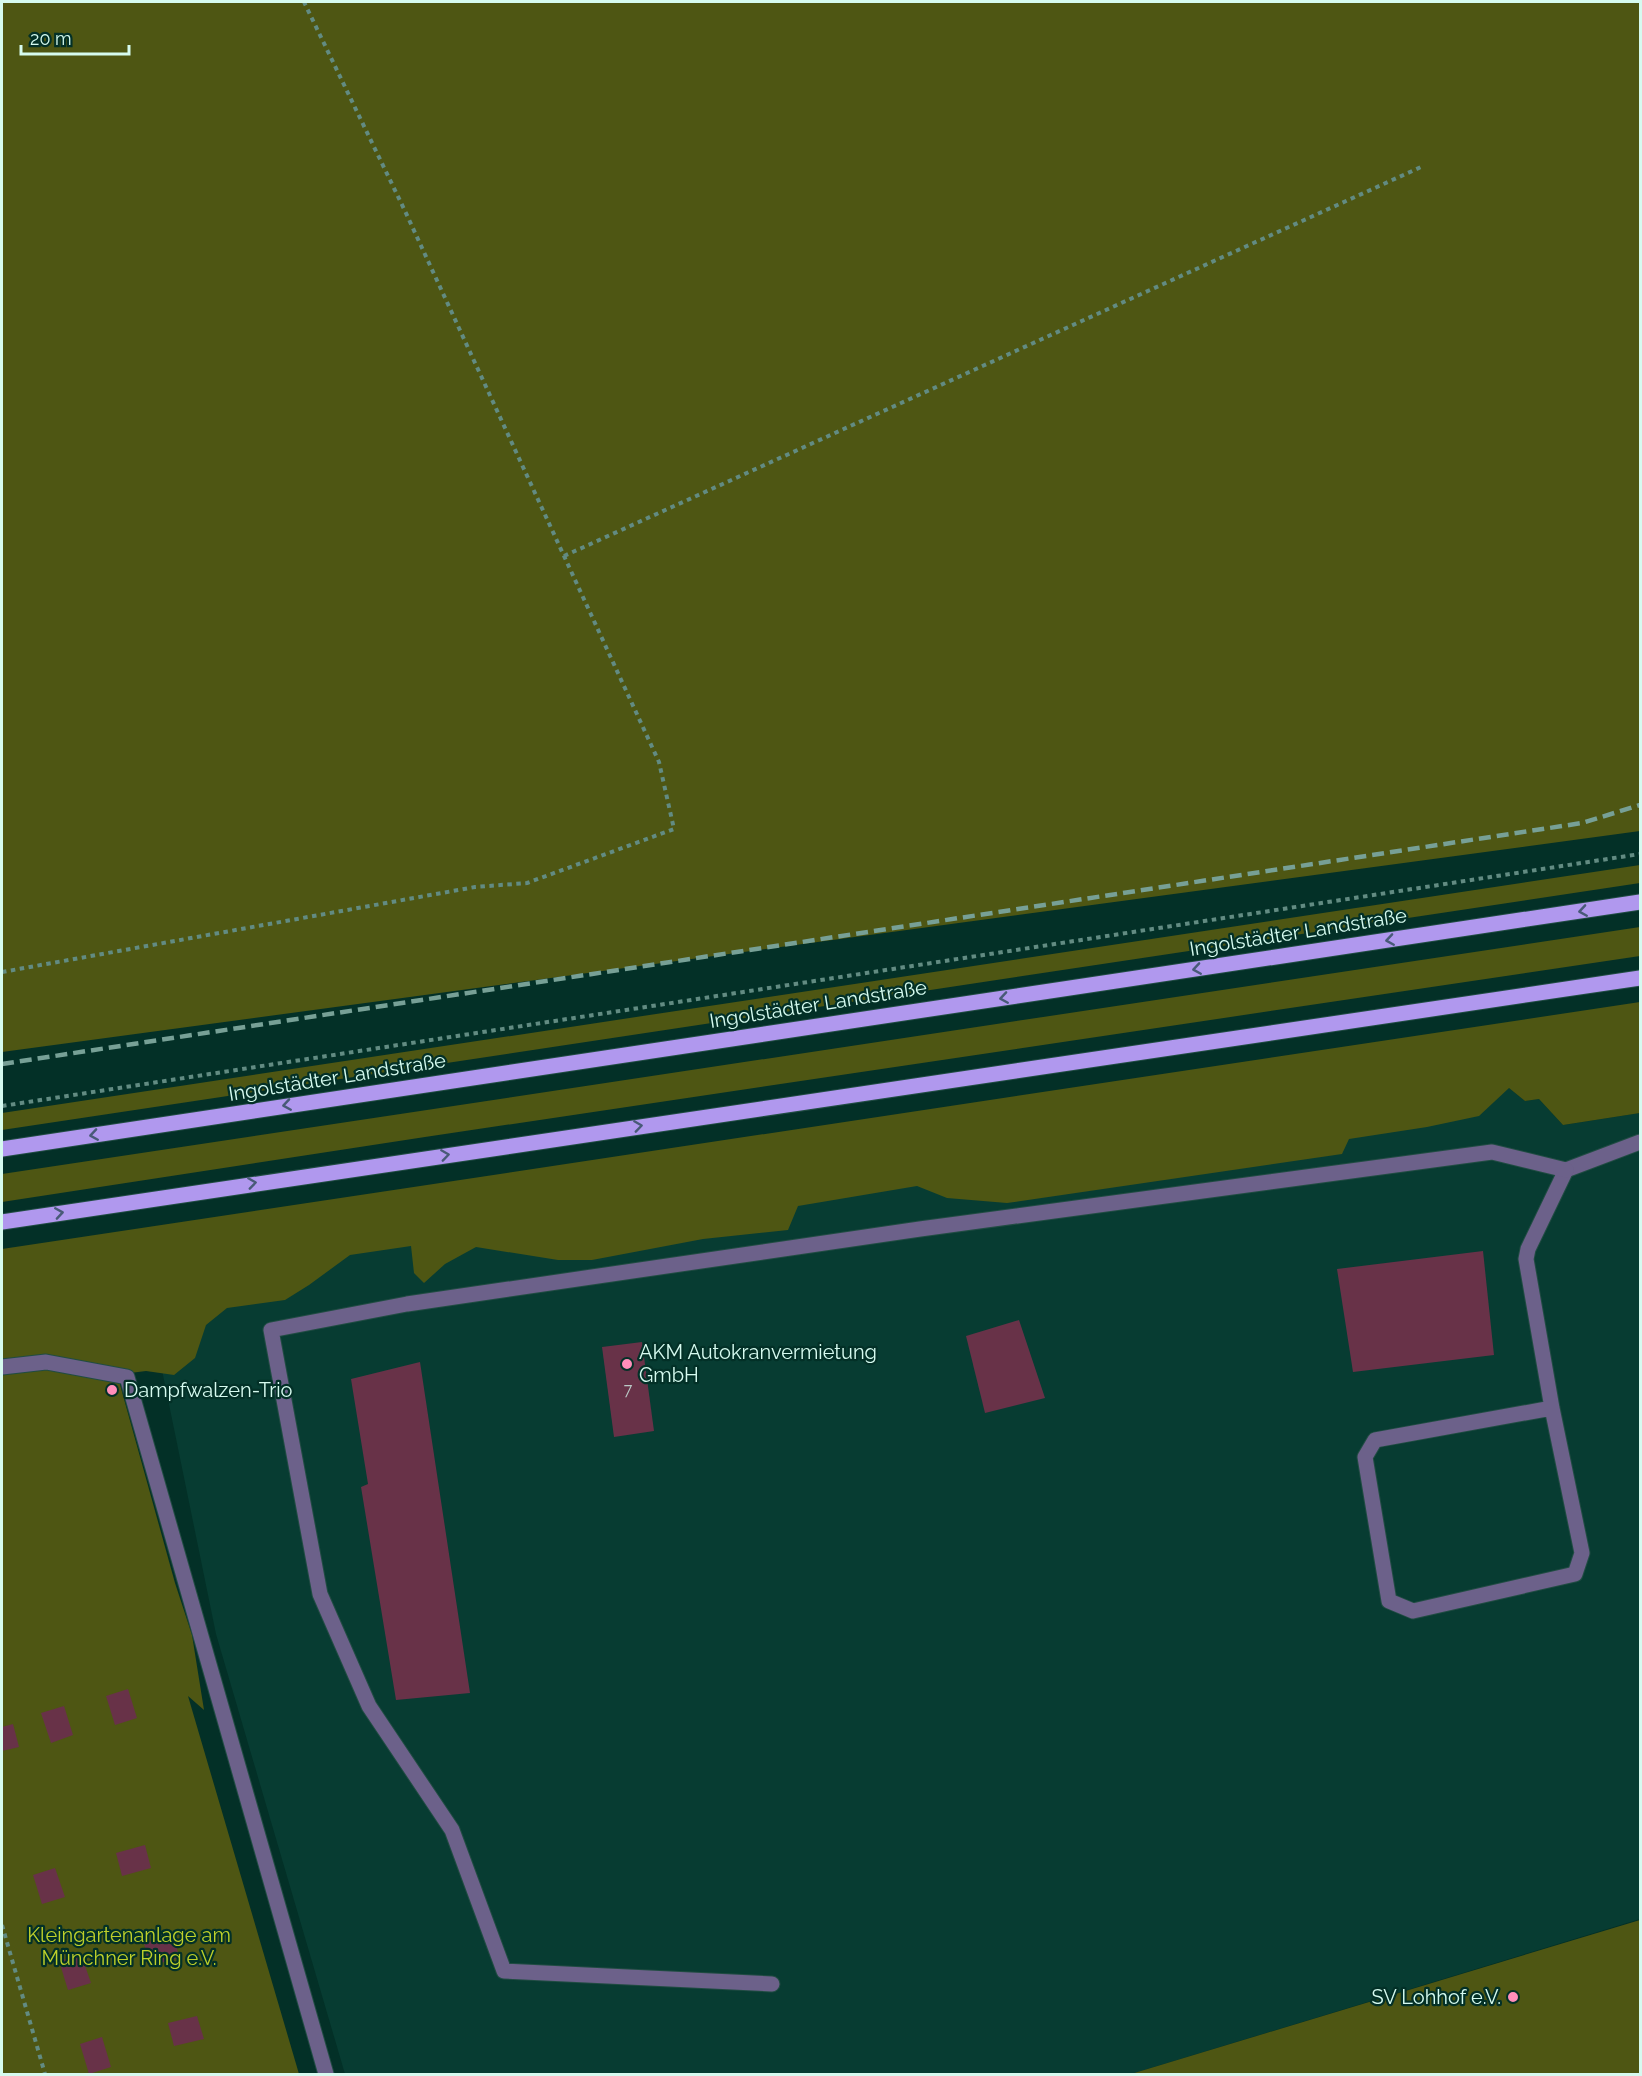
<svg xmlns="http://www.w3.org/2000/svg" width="1642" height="2076" font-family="Raleway,sans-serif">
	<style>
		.built { fill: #073c32 }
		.green { fill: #4e5613 }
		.building { fill: #683248 }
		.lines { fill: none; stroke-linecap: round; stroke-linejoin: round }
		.minor-casing { stroke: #214c43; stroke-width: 17 }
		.major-casing { stroke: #214c43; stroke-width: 17 }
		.path { stroke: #628b82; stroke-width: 4; stroke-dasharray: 4.5 4.5; stroke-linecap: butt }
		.minor { stroke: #6c618a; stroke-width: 15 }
		.major { stroke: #b098ee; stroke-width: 15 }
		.rail { stroke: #77a096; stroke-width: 4.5; stroke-dasharray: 12 6; stroke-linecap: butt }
		.oneway { stroke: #485a77 }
		.poi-dot { fill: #ff8eba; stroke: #033027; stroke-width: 2 }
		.labels { text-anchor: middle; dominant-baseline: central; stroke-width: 4.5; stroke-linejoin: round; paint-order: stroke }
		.number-label { font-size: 16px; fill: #bac9c6 }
		.street-label { font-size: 20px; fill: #d6fbf0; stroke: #033027 }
		.poi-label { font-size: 20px; fill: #d6fbf0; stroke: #033027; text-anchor: start }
		.park-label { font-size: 20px; fill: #bed02a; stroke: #033027 }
	</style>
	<rect width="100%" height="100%" fill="#033027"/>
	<polygon class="built" points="1509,1088 1525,1101 1539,1099 1563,1125 1640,1113 1640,1919 1131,2074 345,2074 216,1634 143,1277"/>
	<g class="green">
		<polygon points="2,2 1640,2 1640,831 2,1052"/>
		<polygon points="1640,865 1640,883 2,1130 2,1113"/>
		<polygon points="1640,927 1640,956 425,1137 2,1202 2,1174"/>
		<polygon points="1640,1002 1640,1113 1563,1125 1539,1099 1525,1101 1509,1088 1479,1116 1427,1127 1349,1139 1342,1154 1007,1203 947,1198 917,1186 798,1206 788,1230 703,1239 592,1260 558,1260 476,1247 445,1264 424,1283 414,1273 411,1246 350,1255 309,1285 285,1300 227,1308 206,1325 195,1358 174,1375 146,1371 130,1373 66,1358 34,1356 2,1359 2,1249"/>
		<polygon points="44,1369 119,1381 175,1583 192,1635 204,1710 188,1696 299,2074 2,2074 2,1375"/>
		<polygon points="1640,1920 1640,2074 1131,2074"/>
	</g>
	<g class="building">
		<polygon points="1483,1251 1494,1355 1353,1372 1337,1269"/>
		<polygon points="1019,1320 1045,1398 985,1413 966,1336"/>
		<polygon points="642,1342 654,1431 614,1437 602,1347"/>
		<polygon points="420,1362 470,1693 396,1700 361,1487 368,1484 351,1379"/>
		<polygon points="128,1689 137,1718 115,1725 106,1696"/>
		<polygon points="64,1706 73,1735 51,1743 41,1713"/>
		<polygon points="13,1724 19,1747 2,1751 2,1727"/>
		<polygon points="145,1845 151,1868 122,1876 116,1853"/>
		<polygon points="55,1868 65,1897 42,1904 33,1875"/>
		<polygon points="174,1935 179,1958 149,1966 144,1943"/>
		<polygon points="81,1954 91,1983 68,1990 59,1961"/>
		<polygon points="197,2016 204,2039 174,2046 168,2023"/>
		<polygon points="102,2037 111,2067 89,2074 80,2044"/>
	</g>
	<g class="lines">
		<defs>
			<g id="minor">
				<polyline points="1566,1170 1640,1142"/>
				<polyline points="2,1367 46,1362 127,1377 326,2074"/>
				<polyline points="1552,1408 1375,1440 1365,1457 1389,1601 1413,1611 1575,1574 1582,1553 1552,1408 1526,1259 1528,1249 1566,1170"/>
				<polyline points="772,1984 504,1971 452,1830 369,1706 320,1594 271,1330 407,1304 920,1229 1492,1152 1566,1170"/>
			</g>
			<g id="major">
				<polyline points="2,1149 1640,902"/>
				<polyline points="2,1222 1640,978"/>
			</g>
		</defs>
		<use href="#minor" class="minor-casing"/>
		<use href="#major" class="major-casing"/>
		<g class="path">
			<polyline points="564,556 1421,167"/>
			<polyline points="2,972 475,887 527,883 674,829 659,762 405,211 304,2"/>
			<polyline points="2,1106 1640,854"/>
			<polyline points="2,1925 45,2074"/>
		</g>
		<use href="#minor" class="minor"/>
		<use href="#major" class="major"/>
		<polyline class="rail" points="2,1064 1582,823 1640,805"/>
	</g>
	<defs><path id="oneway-chevron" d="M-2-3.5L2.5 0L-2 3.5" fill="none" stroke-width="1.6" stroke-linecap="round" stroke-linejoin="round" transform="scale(1.5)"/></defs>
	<g class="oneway">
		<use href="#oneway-chevron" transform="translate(1583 911) rotate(171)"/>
		<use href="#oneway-chevron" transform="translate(1390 940) rotate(171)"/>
		<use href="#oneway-chevron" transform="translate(1197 969) rotate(171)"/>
		<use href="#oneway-chevron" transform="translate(1004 998) rotate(171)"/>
		<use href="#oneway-chevron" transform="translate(287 1105) rotate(171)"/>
		<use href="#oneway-chevron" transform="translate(638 1126) rotate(-8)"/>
		<use href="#oneway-chevron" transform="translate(94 1135) rotate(171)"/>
		<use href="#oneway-chevron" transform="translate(445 1155) rotate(-8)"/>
		<use href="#oneway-chevron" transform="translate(252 1183) rotate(-8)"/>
		<use href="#oneway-chevron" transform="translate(59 1213) rotate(-9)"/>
	</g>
	<g class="poi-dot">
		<circle cx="627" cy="1364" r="6"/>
		<circle cx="112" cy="1390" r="6"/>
		<circle cx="1513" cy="1997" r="6"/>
	</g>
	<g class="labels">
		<g class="number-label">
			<text x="628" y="1389">7</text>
		</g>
		<g class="street-label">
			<text transform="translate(1298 932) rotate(-9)">Ingolstädter Landstraße</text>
			<text transform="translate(818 1004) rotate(-9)">Ingolstädter Landstraße</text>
			<text transform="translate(337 1077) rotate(-9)">Ingolstädter Landstraße</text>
		</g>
		<g class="poi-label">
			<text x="639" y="1352">AKM Autokranvermietung<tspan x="639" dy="23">GmbH</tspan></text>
			<text x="124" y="1390">Dampfwalzen-Trio</text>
			<text x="1501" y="1997" text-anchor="end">SV Lohhof e.V.</text>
		</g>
		<g class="park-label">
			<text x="129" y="1935">Kleingartenanlage am<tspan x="129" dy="23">Münchner Ring e.V.</tspan></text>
		</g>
	</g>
	<rect width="1642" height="2076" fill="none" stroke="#d6fbf0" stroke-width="6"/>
	<path d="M21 45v9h108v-9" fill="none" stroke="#d6fbf0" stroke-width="3"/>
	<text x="30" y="45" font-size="18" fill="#d6fbf0" stroke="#033027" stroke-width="4.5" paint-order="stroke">20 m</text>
</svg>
